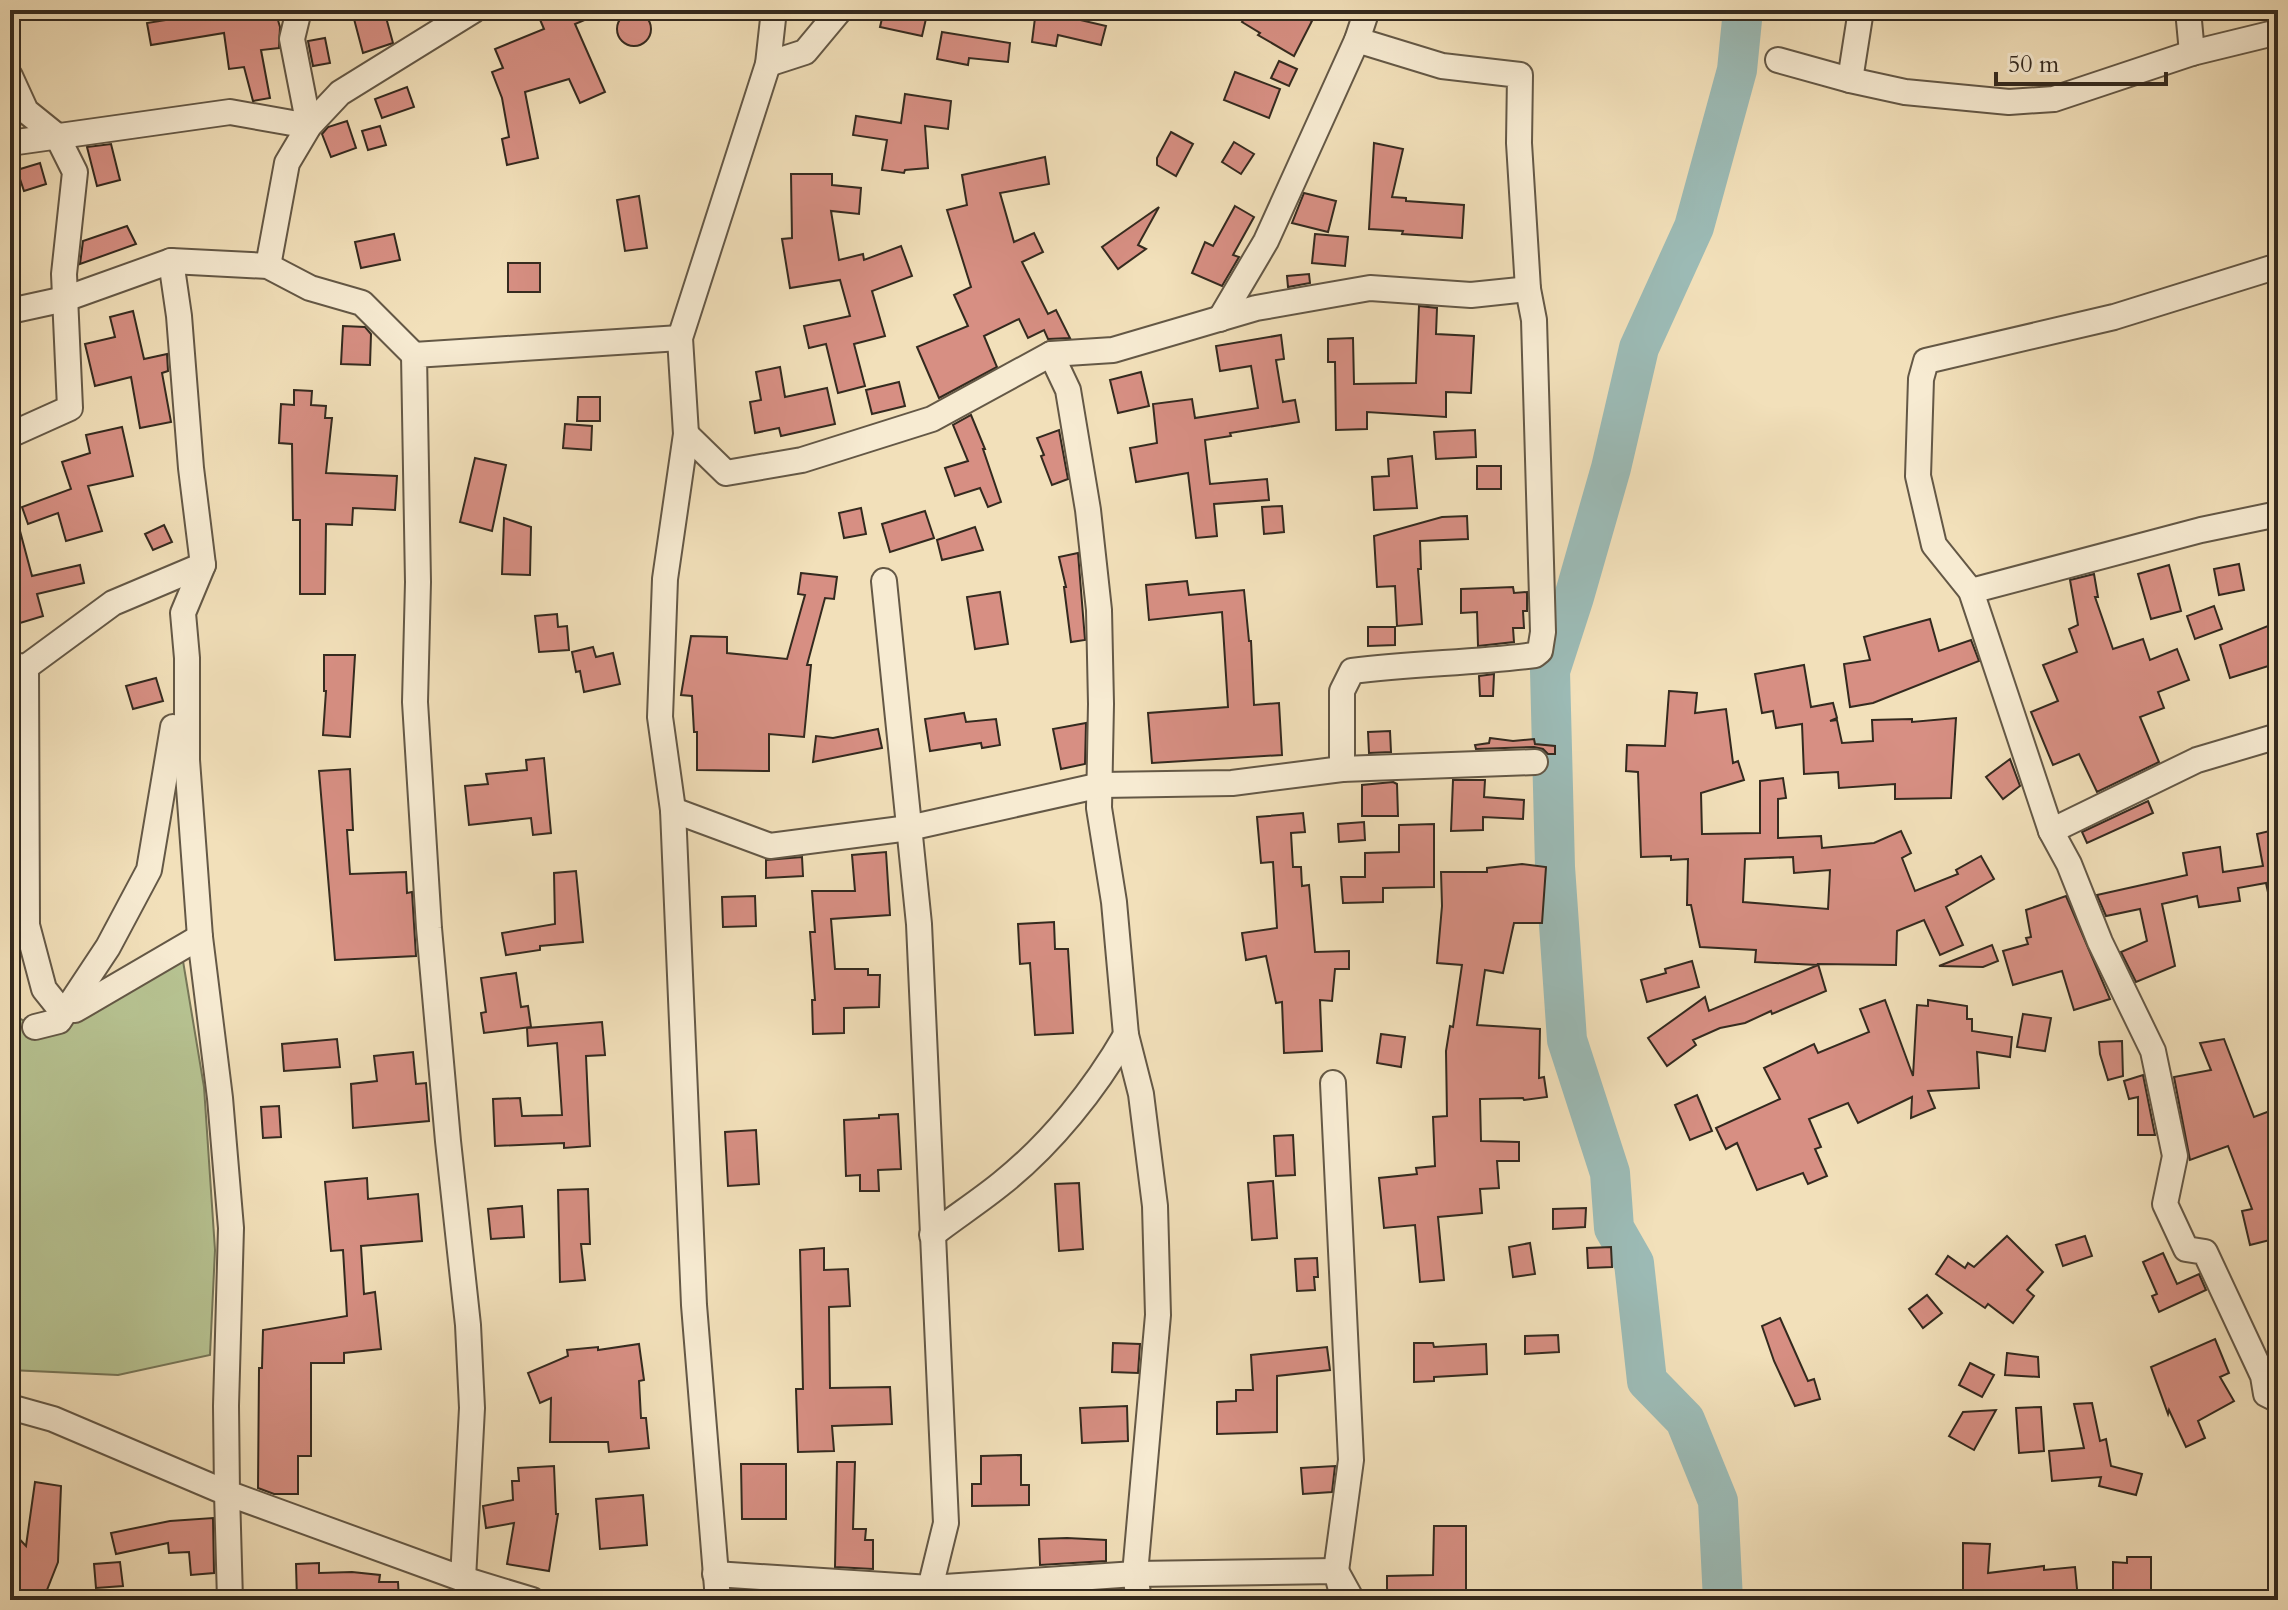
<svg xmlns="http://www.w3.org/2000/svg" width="2288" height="1610" font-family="Cardo,serif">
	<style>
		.green { fill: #b7c392; stroke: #767658; stroke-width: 2 }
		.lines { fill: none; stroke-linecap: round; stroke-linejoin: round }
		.river { stroke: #9cbbb6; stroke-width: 40 }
		.building { fill: #d78f83; stroke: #342a1f; stroke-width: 2; fill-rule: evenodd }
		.minor-casing { stroke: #645846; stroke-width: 28 }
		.minor { stroke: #f7ebd2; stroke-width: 24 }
	</style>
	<rect width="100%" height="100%" fill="#f2e0ba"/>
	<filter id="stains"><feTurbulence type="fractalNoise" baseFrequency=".0025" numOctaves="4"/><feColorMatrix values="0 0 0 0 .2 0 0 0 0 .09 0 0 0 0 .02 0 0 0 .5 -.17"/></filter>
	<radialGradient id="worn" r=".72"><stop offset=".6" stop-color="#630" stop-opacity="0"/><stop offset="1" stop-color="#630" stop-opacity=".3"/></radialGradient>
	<polygon class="green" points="183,961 204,1087 215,1250 210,1355 118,1375 10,1370 10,1013 35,1027"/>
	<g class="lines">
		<polyline class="river" points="1723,1600 1718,1501 1685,1420 1647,1381 1634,1263 1614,1228 1610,1173 1567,1040 1555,867 1550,671 1574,597 1611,468 1639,348 1694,227 1737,70 1743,10"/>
	</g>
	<g class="building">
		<polygon points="228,10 275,10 280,27 279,48 261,50 270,98 253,101 244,67 229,69 224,33 151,45 147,23"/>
		<polygon points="384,10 393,43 363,53 354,19"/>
		<polygon points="536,10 608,10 575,24 605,92 580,103 569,79 525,92 538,158 507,165 502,139 509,137 502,98 492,72 503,68 495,49 544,29"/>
		<polygon points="884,10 928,10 922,36 880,27"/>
		<polygon points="1036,10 1077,10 1076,19 1106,26 1101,45 1058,35 1056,46 1032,42"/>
		<polygon points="1250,10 1260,10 1272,17 1276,10 1289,10 1312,21 1294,56 1258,35 1260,33 1242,22"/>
		<circle cx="634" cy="29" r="17"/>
		<polygon points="942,32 1010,43 1008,62 969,58 968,65 937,59"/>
		<polygon points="325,38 330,63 313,66 308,41"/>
		<polygon points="1279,61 1297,69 1289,86 1271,78"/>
		<polygon points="1235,72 1280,89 1269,118 1224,100"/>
		<polygon points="407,87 414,107 382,118 375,99"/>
		<polygon points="905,94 951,101 948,129 925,126 928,168 905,170 904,173 882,170 887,140 853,135 856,116 901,123"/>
		<polygon points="347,121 356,148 331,157 322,134 328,127"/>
		<polygon points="380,126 386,145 368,150 362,131"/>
		<polygon points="1171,132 1193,144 1176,176 1157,165 1157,158"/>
		<polygon points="1234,142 1254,154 1241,174 1222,162"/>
		<polygon points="1374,143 1403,149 1392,197 1406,198 1406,201 1464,205 1462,238 1402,234 1403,231 1369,229"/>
		<polygon points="111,144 120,180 97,186 87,147"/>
		<polygon points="1045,157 1049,184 1000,193 1014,242 1034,233 1043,252 1022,262 1048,314 1056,310 1070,338 1048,339 1044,330 1028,338 1019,319 984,336 997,367 939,398 917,347 968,326 954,295 971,287 947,210 967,205 962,175"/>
		<polygon points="40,163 46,184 24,191 17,170"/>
		<polygon points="791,174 832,174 832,185 861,188 859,214 831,211 839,260 863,254 864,260 901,246 912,276 872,291 885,336 854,344 865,386 838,393 826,344 809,348 804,326 850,316 840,280 790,288 782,239 792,238"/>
		<polygon points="1304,193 1336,201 1328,232 1292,223"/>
		<polygon points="639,196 647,248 625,251 617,200"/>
		<polygon points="1235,206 1254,217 1233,255 1239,257 1222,286 1192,273 1205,242 1213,246"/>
		<polygon points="1159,207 1138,245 1146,249 1118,269 1102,247"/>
		<polygon points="127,226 136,244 80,264 83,241"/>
		<polygon points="394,234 400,260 361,268 355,242"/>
		<polygon points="1315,234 1348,237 1345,266 1312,263"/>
		<rect x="508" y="263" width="32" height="29"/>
		<polygon points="1309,274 1310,283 1288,287 1287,276"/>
		<polygon points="1419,306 1437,308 1436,334 1474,336 1471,393 1446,392 1446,417 1367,412 1367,429 1336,430 1335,362 1328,362 1328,339 1353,338 1354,384 1416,383"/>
		<polygon points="133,311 144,359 167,354 168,371 162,373 171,422 140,428 131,377 95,386 85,344 115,337 110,317"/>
		<polygon points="343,326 365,327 371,334 370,365 341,364"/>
		<polygon points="1281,335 1284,359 1276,360 1283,402 1295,400 1299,422 1230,433 1231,436 1205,440 1210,484 1267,479 1269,500 1214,504 1217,536 1196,538 1188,473 1136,482 1130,448 1157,443 1153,404 1192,399 1195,418 1258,408 1251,366 1220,371 1216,346"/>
		<polygon points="780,367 785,397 827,388 835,424 781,436 779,428 755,433 750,402 761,400 756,372"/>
		<polygon points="1141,372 1149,406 1118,413 1110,380"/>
		<polygon points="899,382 905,406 872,414 866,390"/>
		<polygon points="294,390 312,391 311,405 326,406 325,418 332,418 326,473 397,476 395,510 353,508 352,525 326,524 325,594 300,594 300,520 293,520 292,444 279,443 281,404 294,405"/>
		<polygon points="578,397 600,397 600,421 577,421"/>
		<polygon points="971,415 985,449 983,449 1001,502 988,507 980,488 955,496 945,468 968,461 953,425"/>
		<polygon points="565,424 592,426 591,450 563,448"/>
		<polygon points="122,427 133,476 88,486 102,531 66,541 58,513 28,524 22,507 71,489 62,462 90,453 86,435"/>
		<polygon points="1059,430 1068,479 1052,485 1041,456 1044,455 1037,438"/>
		<polygon points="1475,430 1476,457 1436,459 1434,432"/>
		<polygon points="1412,456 1417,508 1374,510 1372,477 1389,476 1388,459"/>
		<polygon points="475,458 506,465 492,531 460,522"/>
		<rect x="1477" y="466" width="24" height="23"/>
		<polygon points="1282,506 1284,532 1264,534 1262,507"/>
		<polygon points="861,508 866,534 844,538 839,513"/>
		<polygon points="925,511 934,538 890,552 882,524"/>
		<polygon points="16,516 32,576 80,565 84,583 37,594 43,616 20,623 10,586 10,517"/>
		<polygon points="1467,516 1468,539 1420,541 1421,569 1418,569 1422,624 1397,626 1395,586 1377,587 1374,536 1442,517"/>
		<polygon points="504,518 531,527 530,575 502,574"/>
		<polygon points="164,525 172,542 153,550 145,534"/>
		<polygon points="975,527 983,550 942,560 937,540"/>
		<polygon points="1078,553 1085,640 1071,642 1064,587 1066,587 1059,557"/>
		<polygon points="2239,564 2244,590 2219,595 2214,569"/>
		<polygon points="2169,565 2181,611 2151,619 2138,574"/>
		<polygon points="801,573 837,577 834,599 825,598 807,665 811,665 804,737 769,734 769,771 697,770 697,732 694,732 692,696 681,695 691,636 727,637 727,653 787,659 805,595 798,594"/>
		<polygon points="2094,574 2098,597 2095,597 2113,649 2143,639 2150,660 2177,649 2189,680 2158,692 2164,708 2140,717 2159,762 2097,792 2079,754 2053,765 2031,712 2058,701 2043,665 2077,652 2069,629 2078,625 2070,580"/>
		<polygon points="1187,581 1189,595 1244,590 1249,641 1251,641 1254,705 1279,703 1282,755 1152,763 1148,713 1228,707 1222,612 1149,620 1146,585"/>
		<polygon points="1513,587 1514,593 1527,592 1527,611 1523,611 1524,628 1513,628 1514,642 1478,646 1477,612 1461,613 1461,589"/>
		<polygon points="1000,592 1008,644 975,649 967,597"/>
		<polygon points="2214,606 2222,629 2195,639 2187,616"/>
		<polygon points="557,614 558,627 567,626 569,650 539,652 535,616"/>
		<polygon points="1930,619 1939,651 1971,640 1979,661 1873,703 1850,707 1844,664 1870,660 1864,637"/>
		<polygon points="2278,622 2278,663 2230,678 2220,645"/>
		<polygon points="1368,627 1395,627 1395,645 1368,646"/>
		<polygon points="593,647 596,657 613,653 620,684 584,692 580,671 576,672 572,652"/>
		<polygon points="324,655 355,655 350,737 323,735 326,691 324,691"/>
		<polygon points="1804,665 1811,707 1833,703 1837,718 1830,721 1837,720 1842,743 1873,741 1872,720 1912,719 1912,722 1956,718 1951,798 1895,799 1895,784 1839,788 1838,772 1804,774 1802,724 1776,728 1773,711 1762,713 1755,674"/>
		<polygon points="1494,674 1493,696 1480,696 1479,676"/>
		<polygon points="156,678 163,701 133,709 126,686"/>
		<path d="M1669,691L1697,693L1695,713L1726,709L1733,763L1738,761L1744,780L1701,793L1702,834L1760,833V781L1783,778L1786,798L1778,799V838L1821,836L1822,848L1874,843L1901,831L1911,853L1902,858L1915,891L1958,874L1956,870L1981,856L1994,879L1946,907L1963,945L1940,955L1924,920L1897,931L1896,965L1818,964L1826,991L1772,1014L1771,1011L1745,1023L1720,1028L1693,1040L1696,1045L1667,1066L1648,1038L1705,997L1709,1011L1818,965L1755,962L1756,950L1700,947L1691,905H1687L1688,859L1671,860V856L1641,857L1638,772L1626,771L1627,745L1665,746ZM1793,857L1794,873L1830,870L1828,909L1743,902L1745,859Z"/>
		<polygon points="964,713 966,722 996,719 1000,745 982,748 981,743 930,751 925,719"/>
		<polygon points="1086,723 1085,764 1061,769 1053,729"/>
		<polygon points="878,729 882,748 813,762 816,736 833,738"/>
		<polygon points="1390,731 1391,752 1369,753 1368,732"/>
		<polygon points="1490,738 1513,741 1534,739 1535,744 1555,746 1555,754 1548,754 1543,749 1534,747 1476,749 1475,745 1489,743"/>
		<polygon points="544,758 551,833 533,835 531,818 469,825 465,786 488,784 486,774 527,770 526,760"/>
		<polygon points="2010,759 2020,786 2003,799 1986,777"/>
		<polygon points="350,769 353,830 347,830 350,874 406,872 407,893 412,892 416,956 335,960 319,771"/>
		<polygon points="1453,780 1485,780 1484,797 1524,800 1523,819 1483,817 1483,830 1451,831"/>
		<polygon points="1393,782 1397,784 1398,816 1362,816 1362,785"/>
		<polygon points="2148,801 2153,813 2087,843 2082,832"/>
		<polygon points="1303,813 1305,832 1291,833 1293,867 1301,867 1302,886 1309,885 1315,952 1349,951 1349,969 1335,969 1332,1001 1320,1000 1322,1051 1284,1053 1282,1002 1276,1003 1266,956 1246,960 1242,933 1277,928 1273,862 1261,863 1257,817"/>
		<polygon points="1364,822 1365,840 1339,842 1338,824"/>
		<polygon points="1434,824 1434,887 1383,888 1383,902 1343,903 1341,877 1365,877 1365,853 1399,852 1399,825"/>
		<polygon points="2278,829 2278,897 2269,897 2266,883 2238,888 2240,901 2199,907 2197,896 2162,904 2175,966 2136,982 2121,952 2147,941 2140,909 2106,916 2097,895 2187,875 2183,853 2220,847 2223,872 2263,866 2257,834"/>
		<polygon points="886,852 890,915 831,919 835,969 868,969 868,975 880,975 879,1007 844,1008 844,1033 813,1034 812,1000 815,1000 810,932 815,932 812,891 855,891 852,855"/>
		<polygon points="802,857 803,876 766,878 766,860"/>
		<polygon points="1522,864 1546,867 1542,923 1514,923 1503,973 1485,970 1477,1025 1540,1029 1539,1078 1544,1077 1547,1097 1524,1100 1523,1098 1480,1099 1481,1141 1519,1142 1519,1161 1497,1161 1499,1188 1480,1189 1482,1213 1438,1217 1444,1280 1420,1282 1415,1225 1384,1228 1379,1178 1417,1174 1416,1168 1435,1166 1433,1117 1447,1116 1446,1051 1450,1026 1453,1027 1462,965 1437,963 1442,906 1441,872 1487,872 1487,868"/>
		<polygon points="576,871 583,942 540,946 540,950 506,955 502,933 555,924 554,873"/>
		<polygon points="755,896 756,926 723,927 722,897"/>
		<polygon points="2066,896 2110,999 2074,1010 2062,971 2013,985 2003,951 2028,944 2026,938 2031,937 2026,910"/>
		<polygon points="1054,922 1055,949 1068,949 1073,1033 1035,1035 1030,963 1020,964 1018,924"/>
		<polygon points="1992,945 1998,961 1983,967 1939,966"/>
		<polygon points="1692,961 1699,987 1647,1002 1641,980 1666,973 1665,969"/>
		<polygon points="516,973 521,1007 528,1006 531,1027 484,1033 481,1013 486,1012 481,978"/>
		<polygon points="1885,1000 1913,1076 1917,1005 1928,1006 1928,1000 1967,1006 1967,1019 1972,1019 1972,1031 2012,1037 2010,1057 1977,1052 1979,1088 1928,1091 1935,1108 1911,1118 1912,1097 1858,1123 1848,1103 1809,1119 1821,1147 1815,1149 1827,1176 1808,1184 1803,1173 1757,1190 1737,1143 1726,1149 1716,1128 1780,1099 1764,1068 1814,1044 1818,1053 1869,1032 1860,1009"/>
		<polygon points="2023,1014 2051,1018 2045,1051 2017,1047"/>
		<polygon points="602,1022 605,1055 586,1056 590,1146 564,1148 564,1143 495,1146 493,1099 520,1098 522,1116 562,1115 557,1043 528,1046 527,1028"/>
		<polygon points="1381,1034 1405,1037 1401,1067 1377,1063"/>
		<polygon points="337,1039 340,1067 284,1071 282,1044"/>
		<polygon points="2224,1039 2254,1117 2278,1108 2278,1238 2250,1245 2242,1211 2252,1209 2228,1146 2190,1160 2174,1077 2211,1070 2200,1043"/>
		<polygon points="2122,1041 2123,1076 2108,1080 2100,1054 2099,1042"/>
		<polygon points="413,1052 416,1084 426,1083 429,1121 353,1128 351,1084 377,1081 374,1056"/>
		<polygon points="2143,1075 2155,1135 2138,1135 2138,1097 2129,1099 2124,1081"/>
		<polygon points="1697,1095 1712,1131 1690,1140 1675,1105"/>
		<polygon points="279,1106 281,1137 263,1138 261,1107"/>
		<polygon points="898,1114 901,1169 878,1170 879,1191 860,1191 860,1175 846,1176 844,1120 879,1118 879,1115"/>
		<polygon points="756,1130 759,1184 728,1186 725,1132"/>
		<polygon points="1293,1135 1295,1175 1276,1176 1274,1136"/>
		<polygon points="367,1178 368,1199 418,1194 422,1241 361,1246 364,1294 375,1292 381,1349 344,1353 344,1363 311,1363 311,1456 298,1456 298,1494 274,1494 258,1488 259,1368 262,1368 263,1330 347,1316 343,1250 331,1251 325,1182"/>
		<polygon points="1273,1181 1277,1238 1252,1240 1248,1183"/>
		<polygon points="1079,1183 1083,1249 1059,1251 1055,1184"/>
		<polygon points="588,1189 590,1244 581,1244 585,1280 560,1282 558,1190"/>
		<polygon points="522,1206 524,1237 491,1239 488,1209"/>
		<polygon points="1586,1208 1585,1227 1553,1229 1553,1209"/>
		<polygon points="2007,1236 2043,1272 2027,1290 2034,1296 2013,1323 1988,1304 1985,1308 1936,1274 1948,1256 1965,1268 1968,1263 1974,1267"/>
		<polygon points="2085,1236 2092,1256 2063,1266 2056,1245"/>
		<polygon points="1530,1243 1535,1274 1513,1277 1509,1247"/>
		<polygon points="1611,1247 1612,1267 1588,1268 1587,1248"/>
		<polygon points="824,1248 824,1270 848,1269 850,1306 829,1307 830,1388 890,1387 892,1424 832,1426 834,1451 798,1452 796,1389 803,1389 800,1250"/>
		<polygon points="2163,1253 2177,1284 2199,1274 2206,1290 2159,1312 2152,1296 2157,1294 2143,1262"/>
		<polygon points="1317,1258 1318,1277 1314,1277 1315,1290 1297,1291 1295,1259"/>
		<polygon points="1927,1295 1942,1313 1923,1328 1909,1309"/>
		<polygon points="1780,1318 1808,1381 1814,1379 1820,1399 1795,1406 1774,1361 1762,1326"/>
		<polygon points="1558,1335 1559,1352 1525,1354 1525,1336"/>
		<polygon points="2215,1339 2229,1373 2220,1377 2234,1401 2198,1421 2205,1438 2186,1447 2169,1410 2168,1414 2151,1367"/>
		<polygon points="1113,1343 1140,1344 1138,1373 1112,1372"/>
		<polygon points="1414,1343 1433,1343 1434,1347 1486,1344 1487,1374 1434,1377 1434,1381 1414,1382"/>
		<polygon points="639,1344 644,1380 639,1381 641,1418 646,1418 649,1448 609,1452 608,1442 550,1442 551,1398 540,1403 528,1373 568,1356 567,1350 598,1347 598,1350"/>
		<polygon points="1327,1347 1330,1370 1277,1376 1277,1432 1217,1434 1217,1402 1236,1401 1236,1390 1253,1390 1251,1355"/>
		<polygon points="2007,1353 2038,1357 2039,1377 2005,1375"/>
		<polygon points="1970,1363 1994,1375 1982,1397 1959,1385"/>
		<polygon points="2092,1403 2100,1441 2106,1439 2111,1466 2142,1474 2136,1495 2099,1486 2101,1477 2052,1481 2049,1451 2084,1448 2074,1404"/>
		<polygon points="1127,1406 1128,1441 1082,1443 1080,1408"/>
		<polygon points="2041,1407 2044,1451 2019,1453 2016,1408"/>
		<polygon points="1996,1410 1974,1450 1949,1436 1963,1412"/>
		<polygon points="1021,1455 1021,1485 1029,1485 1029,1505 972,1506 972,1484 981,1484 981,1456"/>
		<polygon points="837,1462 855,1462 853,1529 866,1529 865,1540 873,1540 873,1569 835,1567"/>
		<polygon points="741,1464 786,1464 786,1519 742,1519"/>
		<polygon points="554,1466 556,1514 558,1514 549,1571 507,1564 514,1523 486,1528 483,1506 513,1500 512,1481 519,1481 518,1468"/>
		<polygon points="1335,1466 1332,1492 1303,1494 1301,1468"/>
		<polygon points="35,1482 61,1486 58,1562 43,1600 10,1600 10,1529 26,1546"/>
		<polygon points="643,1495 647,1545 600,1549 596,1499"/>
		<polygon points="213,1518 214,1573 191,1575 189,1552 169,1553 168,1543 116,1554 111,1533 170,1521"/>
		<polygon points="1434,1526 1466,1526 1466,1598 1387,1599 1387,1576 1433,1575"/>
		<polygon points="1067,1538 1106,1540 1106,1561 1040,1565 1039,1539"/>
		<polygon points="1963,1543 1990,1544 1988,1573 2044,1566 2044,1570 2075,1567 2078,1600 2009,1600 2008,1592 1963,1594"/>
		<polygon points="2127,1557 2151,1557 2151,1600 2113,1600 2113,1562 2127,1563"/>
		<polygon points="120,1562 123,1586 96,1588 94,1564"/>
		<polygon points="319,1563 319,1573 352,1572 380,1575 379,1582 398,1582 399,1600 297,1600 296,1564"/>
	</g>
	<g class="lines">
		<defs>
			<g id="minor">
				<polyline points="2188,10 2192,53"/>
				<polyline points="1778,60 1850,80 1905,92 2009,102 2054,99 2192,53 2278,32"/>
				<polyline points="768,64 805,52 840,10"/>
				<polyline points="10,76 26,111 57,136 75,172 64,274 70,408 10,435"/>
				<polyline points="1850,80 1861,10"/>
				<polyline points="10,143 230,112 309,126 292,39 299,10"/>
				<polyline points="171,261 179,316 191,468 203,565 183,613 187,658 187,760 200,937 220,1098 231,1228 226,1406 227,1493 463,1579 532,1600"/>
				<polyline points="268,266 287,163 309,126 340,93 474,10"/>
				<polyline points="2278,266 2114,317 1926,361 1921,379 1918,476 1934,545 1971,591 2051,831 2069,864 2100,942 2153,1051 2175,1156 2165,1204 2186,1249 2205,1252 2263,1376 2266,1394 2278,1400"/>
				<polyline points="10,311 65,299 171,261 268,266 310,288 362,303 414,355"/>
				<polyline points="1220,319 1266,241 1357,40 1367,10"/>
				<polyline points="1051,354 1068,390 1088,510 1099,610 1101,704 1099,808 1114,902 1126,1035 1141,1094 1155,1206 1158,1315 1135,1574 1139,1600"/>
				<polyline points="686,434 726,473 802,460 932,419 1051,354 1113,350 1256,308 1370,288 1471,295 1528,289"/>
				<polyline points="884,581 919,924 946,1523 930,1588 931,1600"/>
				<polyline points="1971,591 2201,530 2278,514"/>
				<polyline points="10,665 26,667 113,603 203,565"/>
				<polyline points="26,667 27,925 44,989 56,1004 75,1010 200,937"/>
				<path d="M1342,769V691L1352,671C1413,663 1475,663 1535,655L1540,651L1543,632L1534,320L1528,289L1519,143L1520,75L1442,66L1357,40"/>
				<polyline points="673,810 770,846 909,828 1101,785 1232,783 1342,769 1535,762"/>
				<polyline points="2051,831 2197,760 2278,736"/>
				<polyline points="35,1027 59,1021 108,947 149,870 173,727"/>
				<polyline points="1333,1083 1351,1460 1336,1571 1340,1586"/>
				<path d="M932,1235C955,1217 980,1201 1002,1183C1051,1144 1095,1089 1126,1035"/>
				<polyline points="10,1407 53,1419 227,1493 230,1600"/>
				<polyline points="715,1574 930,1588 1135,1574 1336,1571 1352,1600"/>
				<polyline points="463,1579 472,1408 468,1325 448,1141 429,928 415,702 418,582 414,355 680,338"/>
				<polyline points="718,1600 694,1305 673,810 660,717 665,579 686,434 680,338 768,64 774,10"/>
			</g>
		</defs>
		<use href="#minor" class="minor-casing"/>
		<use href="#minor" class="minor"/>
	</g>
	<rect width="2288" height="1610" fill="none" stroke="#f2e0ba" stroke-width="40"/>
	<rect x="12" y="12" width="2264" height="1586" fill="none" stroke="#342a1f" stroke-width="4"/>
	<rect x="20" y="20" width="2248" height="1570" fill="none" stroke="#342a1f" stroke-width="2"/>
	<path d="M1996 72v12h170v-12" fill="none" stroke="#342a1f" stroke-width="4"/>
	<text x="2008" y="72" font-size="24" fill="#342a1f" stroke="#f7ebd2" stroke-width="6" paint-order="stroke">50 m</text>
	<rect width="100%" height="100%" filter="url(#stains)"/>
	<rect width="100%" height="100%" fill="url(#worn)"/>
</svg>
